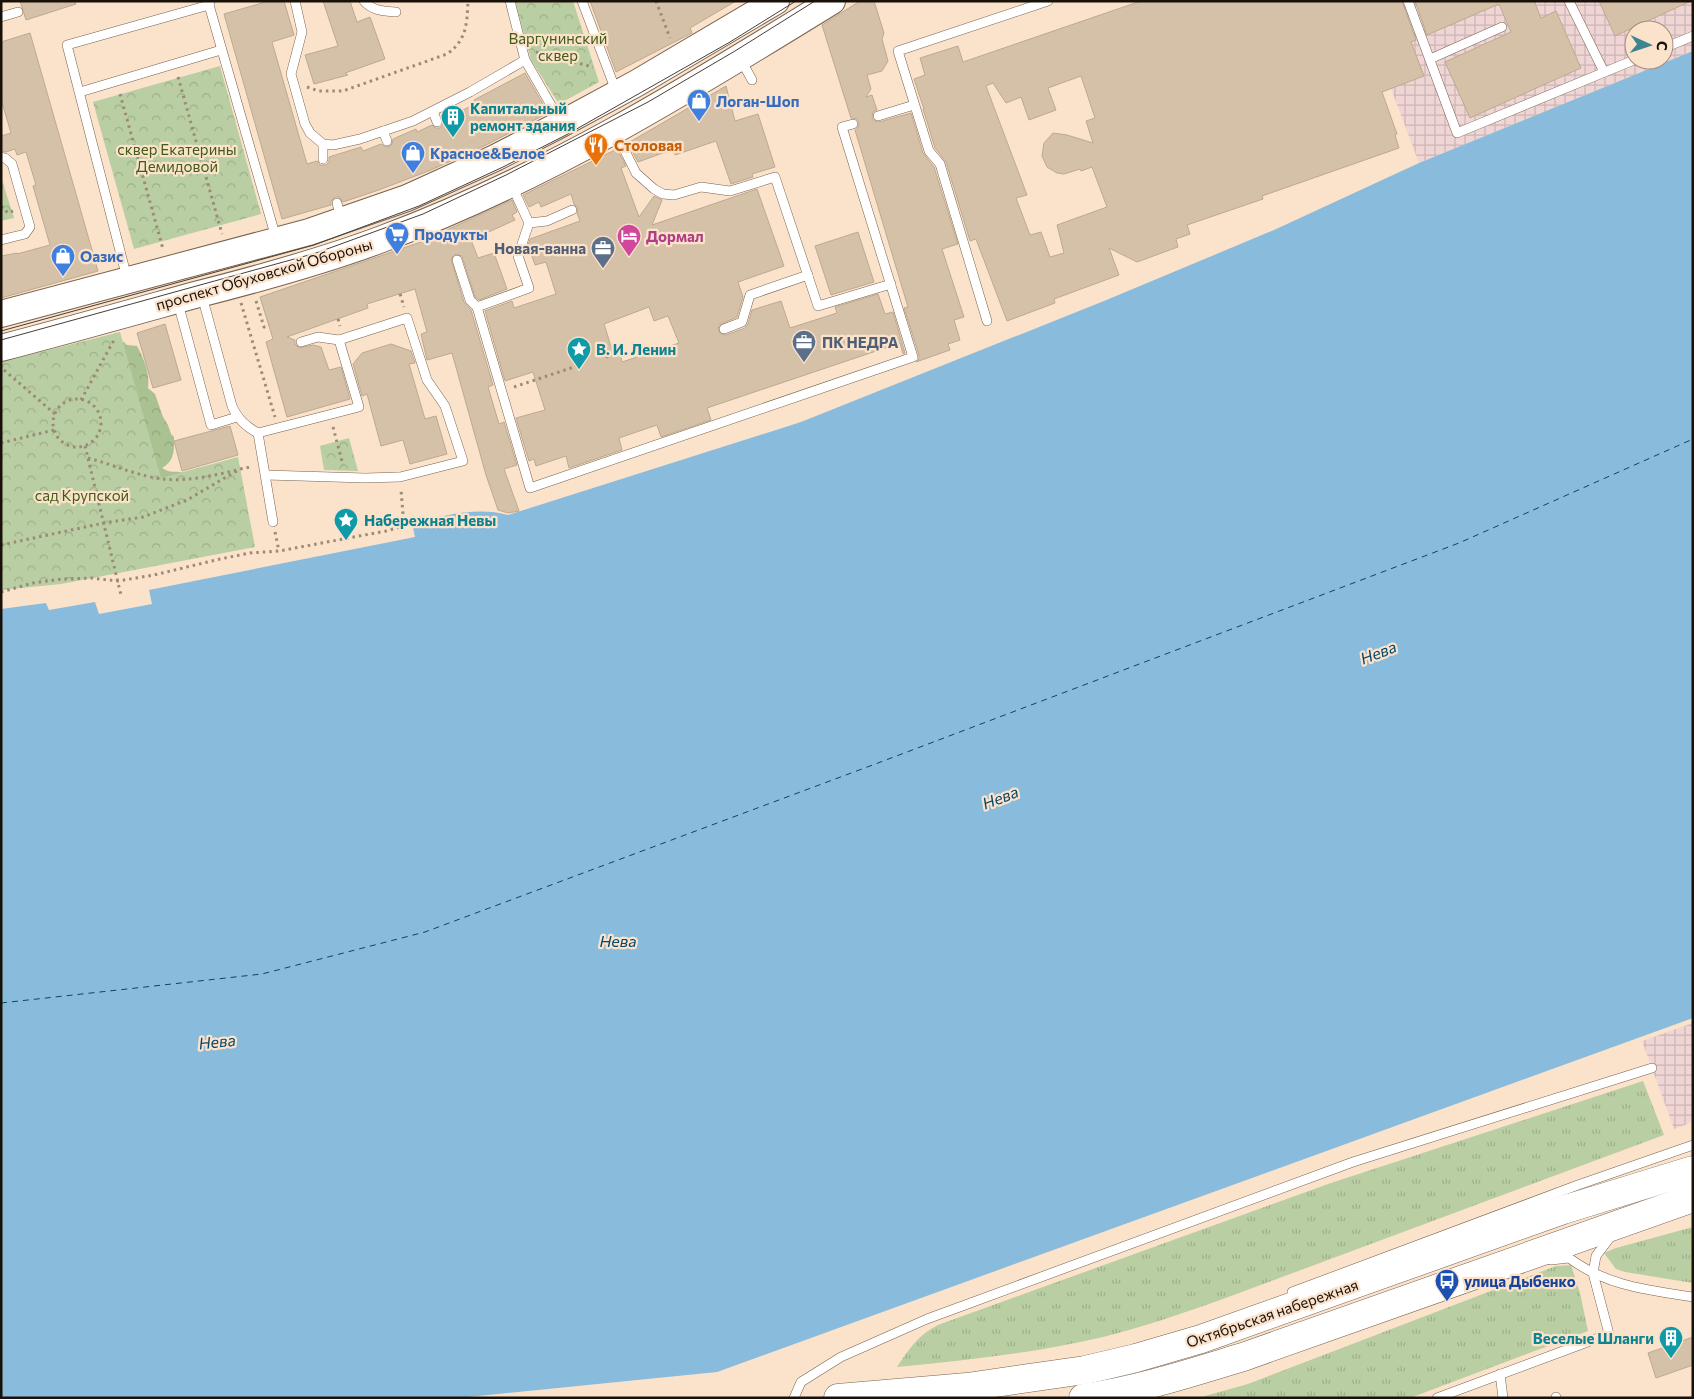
<svg xmlns="http://www.w3.org/2000/svg" width="1694" height="1399" font-family="Commissioner,sans-serif">
	<style>
		.industrial { fill: url(#industrial-grid); fill-rule: evenodd }
		.grass { fill: url(#grass-tufts) }
		.forest { fill: url(#forest-crowns) }
		.park { fill: url(#park-crowns) }
		.water { fill: #89bbdc }
		.lines { fill: none; stroke-linecap: round; stroke-linejoin: round }
		.ferry { stroke: #074768; stroke-width: 1; stroke-dasharray: 6 5; stroke-linecap: butt }
		.building { fill: #d5c1a7; stroke: #bda991; fill-rule: evenodd }
		.lane-casing { stroke: #78624e; stroke-width: 10 }
		.secondary-casing { stroke: #78624e; stroke-width: 28 }
		.primary-casing { stroke: #78624e; stroke-width: 29 }
		.path { stroke: #9b8979; stroke-width: 3; stroke-dasharray: 2.5 4; stroke-linecap: butt }
		.lane { stroke: #fff; stroke-width: 9 }
		.secondary { stroke: #fff; stroke-width: 26 }
		.primary { stroke: #fff; stroke-width: 28 }
		.tram { stroke: #4a3e33; stroke-width: 1 }
		.labels { text-anchor: middle; dominant-baseline: central; stroke-width: 4.5; stroke-linejoin: round; paint-order: stroke }
		.park-label { font-size: 15px; fill: #405c15; stroke: #fbe2cb }
		.shop-label { font-size: 15px; font-weight: bold; fill: #366cbe; stroke: #fbe2cb; text-anchor: start }
		.culture-label { font-size: 15px; font-weight: bold; fill: #0d838f; stroke: #fbe2cb; text-anchor: start }
		.food-label { font-size: 15px; font-weight: bold; fill: #c56008; stroke: #fbe2cb; text-anchor: start }
		.hotel-label { font-size: 15px; font-weight: bold; fill: #b23c85; stroke: #fbe2cb; text-anchor: start }
		.service-label { font-size: 15px; font-weight: bold; fill: #4e5e75; stroke: #fbe2cb; text-anchor: end }
		.street-label { font-size: 15px; fill: #191109; stroke: #fbe2cb }
		.transit-label { font-size: 15px; font-weight: bold; fill: #164399; stroke: #fbe2cb; text-anchor: start }
		.water-label { font-size: 16px; font-style: italic; fill: #074768; stroke: #fbe2cb }
	</style>
	<defs>
		<pattern id="industrial-grid" width="8" height="8" patternUnits="userSpaceOnUse" patternTransform="scale(1.25)"><rect width="8" height="8" fill="#f0d5d5"/><path d="M0 4h8M4 0v8" fill="none" stroke="#cdb6b6"/></pattern>
		<pattern id="grass-tufts" width="24" height="20" patternUnits="userSpaceOnUse" patternTransform="scale(1.25)"><rect width="24" height="20" fill="#b9cea2"/><path d="M3 7l-1-3M5 7V3M7 7l1-3M15 17l-1-3M17 17v-4M19 17l1-3" fill="none" stroke="#9eb08a"/></pattern>
		<pattern id="forest-crowns" width="20" height="18" patternUnits="userSpaceOnUse" patternTransform="scale(1.25)"><rect width="20" height="18" fill="#aac191"/><path d="M2 6a3 3 0 1 1 6 0M12 15a3 3 0 1 1 6 0" fill="none" stroke="#92a57c"/></pattern>
		<pattern id="park-crowns" width="20" height="18" patternUnits="userSpaceOnUse" patternTransform="scale(1.25)"><rect width="20" height="18" fill="#b9cea2"/><path d="M2 6a3 3 0 1 1 6 0M12 15a3 3 0 1 1 6 0" fill="none" stroke="#9eb08a"/></pattern>
	</defs>
	<rect width="100%" height="100%" fill="#fbe2cb"/>
	<g class="industrial">
		<path d="M1358,1H1693V51L1419,163ZM1634,30H1664V60H1634Z"/>
		<polygon points="1693,1023 1693,1122 1674,1129 1642,1041"/>
	</g>
	<g class="grass">
		<path d="M1643,1081L1664,1135L1223,1299C1183,1313 1144,1327 1103,1337C1036,1353 966,1360 897,1367C909,1349 918,1335 938,1325L1331,1183Z"/>
		<polygon points="1693,1227 1693,1283 1625,1272 1616,1269 1604,1253 1616,1248"/>
		<polygon points="1571,1265 1580,1293 1588,1331 1410,1398 1198,1398 1248,1384 1556,1266"/>
	</g>
	<path class="forest" d="M124,342L127,345L137,346C144,359 150,373 148,388L155,394L163,417L168,425L171,434L174,437C174,450 175,461 162,468C171,474 175,470 184,473L174,514L116,376L121,343Z"/>
	<g class="park">
		<polygon points="515,1 573,1 599,82 559,104 531,60"/>
		<polygon points="220,66 261,214 134,249 93,102"/>
		<polygon points="1,177 14,218 1,221"/>
		<polygon points="120,332 161,478 238,457 255,547 61,584 1,590 1,362"/>
		<polygon points="349,438 358,471 324,470 320,446"/>
	</g>
	<path class="water" d="M1693,51V1018L717,1372L458,1398H1V609L46,603L49,610L95,602L99,614L152,604L149,590L415,537L412,523C443,516 477,506 508,515L801,422L1104,301L1274,230L1419,163Z"/>
	<g class="lines">
		<polyline class="ferry" points="1,1003 262,974 425,932 870,766 1459,543 1693,439"/>
	</g>
	<g class="building">
		<polygon points="20,1 75,1 76,4 26,20"/>
		<polygon points="269,1 284,1 294,35 272,42 307,164 317,161 320,165 326,165 329,162 329,157 361,147 363,151 381,144 384,146 389,147 392,144 393,139 416,129 417,132 432,125 435,128 440,128 443,124 443,120 475,104 474,100 525,73 548,113 488,144 431,170 376,191 343,202 339,197 335,197 331,201 331,205 282,219 224,14"/>
		<polygon points="323,1 350,1 357,22 370,17 385,59 345,73 348,75 314,84 305,55 338,46"/>
		<polygon points="590,1 736,1 690,28 692,33 616,72"/>
		<polygon points="860,1 874,1 884,33 882,39 888,61 882,71 867,75 871,89 866,97 872,95 877,110 873,112 872,118 874,121 879,122 911,113 923,153 934,167 958,244 942,249 964,317 954,320 960,340 948,344 950,350 916,362 919,359 919,355 904,308 908,307 855,130 858,128 859,123 857,119 851,118 822,25"/>
		<path d="M1141,1H1402L1416,40L1411,42L1424,76L1382,92L1397,134L1395,135L1399,148L1262,196L1263,199L1187,225L1190,234L1176,239L1178,247L1137,262L1109,248L1119,275L1054,299L1055,303L1007,321L976,239L970,241L946,162L935,148L923,109H924L914,79L925,75L920,58L958,46L963,62ZM1081,76L1095,118L1086,121L1093,143L1067,135L1053,133L1044,143L1042,156L1047,167L1057,173L1064,174L1080,169L1081,171L1092,167L1107,207L1057,225L1064,253L1050,257L1041,232L1030,235L1016,198L1027,195L986,86L993,83L1006,103L1021,97L1029,120L1056,110L1048,88Z"/>
		<polygon points="1415,1 1534,1 1541,18 1556,11 1581,68 1470,118 1445,62 1511,32 1499,4 1427,35"/>
		<polygon points="1599,1 1691,1 1615,36"/>
		<polygon points="30,33 98,271 1,298 1,256 17,253 17,254 50,245 33,186 36,185 26,152 17,155 15,149 6,152 1,151 1,136 11,133 1,99 1,42"/>
		<polygon points="726,86 735,121 758,114 775,167 752,174 753,177 731,184 716,141 675,155 674,149 638,162 628,143"/>
		<path d="M617,149L626,166L621,168L639,217L654,196L662,200L652,225L757,189L784,266L738,282L743,297L737,317L719,325L718,329L721,334L726,335L745,328L748,324L752,310L781,301L790,328L837,313L835,307L878,294L885,314L893,312L905,353L903,354L900,343L707,408L711,420L661,437L657,425L619,438L622,450L569,468L566,456L536,466L534,459L529,461L516,418L545,410L533,372L505,381L485,311L512,301L514,308L556,294L546,262L535,265L528,245L530,239L580,221L577,213L578,208L574,204L571,194L541,207L539,202L529,207L523,195ZM649,307L654,321L668,316L679,343L622,362L620,354L614,356L604,324Z"/>
		<polygon points="512,200 517,212 512,215 515,220 471,240 478,258 494,253 507,289 479,300 475,297 462,256 455,254 451,259 464,302 471,310 493,385 488,387 499,424 504,422 517,465 504,469 519,511 508,513 498,510 486,475 452,353 427,360 421,334 427,332 415,289 367,304 368,308 287,337 295,340 295,344 299,348 313,345 321,347 329,370 341,367 350,399 287,417 266,342 273,339 260,297 421,242"/>
		<polygon points="858,232 874,282 831,295 815,246"/>
		<polygon points="165,324 181,380 153,388 137,333"/>
		<polygon points="391,344 411,351 415,363 409,364 425,419 436,416 447,454 410,464 403,440 381,446 367,394 362,396 353,364 362,353"/>
		<polygon points="230,426 238,455 182,471 174,441"/>
		<polygon points="1693,1337 1693,1365 1656,1378 1648,1353"/>
	</g>
	<g class="lines">
		<defs>
			<g id="lane">
				<polyline points="295,1 302,32 291,74 305,124 310,133 323,144 333,145 360,139 413,121 470,92 525,60"/>
				<path d="M364,1C372,11 384,11 396,12"/>
				<polyline points="510,1 525,60 556,114"/>
				<polyline points="582,1 616,91"/>
				<polyline points="1408,1 1457,133 1634,60"/>
				<polyline points="1569,1 1604,72"/>
				<polyline points="209,5 276,238"/>
				<polyline points="1,17 18,12"/>
				<polyline points="1664,48 1693,36"/>
				<polyline points="1430,59 1502,27"/>
				<polyline points="741,60 752,80"/>
				<polyline points="80,92 221,50"/>
				<polyline points="433,111 437,122"/>
				<polyline points="878,116 914,105"/>
				<polyline points="383,131 387,141"/>
				<polyline points="616,133 636,173 654,189 663,194 674,195 701,187 730,191 775,177 818,306 891,284"/>
				<polyline points="1,157 5,158 12,164 30,227 25,234 1,240"/>
				<polyline points="323,159 323,144"/>
				<polyline points="512,186 529,223 518,256 529,288 477,307 530,488 913,357 842,127 853,124"/>
				<polyline points="337,203 341,219"/>
				<polyline points="529,223 547,221 572,210"/>
				<polyline points="457,260 470,300 477,307"/>
				<polyline points="127,278 67,45 209,5 210,1"/>
				<polyline points="178,303 211,425 237,417"/>
				<path d="M205,307L232,406C238,419 245,426 258,433L359,407L339,340L318,337L301,342"/>
				<polyline points="987,321 940,164 929,151 898,51 1048,1"/>
				<polyline points="724,329 742,322 750,295 808,275"/>
				<polyline points="258,433 273,522"/>
				<polyline points="266,475 365,478 400,477 463,461 445,406 427,380 407,318 339,340"/>
				<path d="M1551,1260L1569,1258C1607,1286 1647,1290 1693,1297"/>
				<polyline points="1292,1292 1578,1185 1693,1145"/>
				<polyline points="1500,1374 1503,1398"/>
				<polyline points="1556,1397 1556,1398"/>
				<polyline points="794,1398 801,1382 841,1357 927,1319 1353,1162 1652,1068"/>
				<polyline points="1437,1398 1609,1334 1593,1273 1596,1256 1611,1236"/>
			</g>
			<g id="secondary">
				<polyline points="1,314 309,232 407,198 495,158 561,124 637,83 776,1"/>
				<path d="M1,348C66,331 130,313 195,295C258,279 321,262 382,239C542,180 688,90 832,1"/>
			</g>
			<g id="primary">
				<polyline points="838,1398 967,1387 1085,1370 1136,1358 1201,1339 1563,1210 1693,1170"/>
				<path d="M1083,1398C1138,1390 1190,1373 1243,1357L1693,1198"/>
			</g>
		</defs>
		<use href="#lane" class="lane-casing"/>
		<use href="#secondary" class="secondary-casing"/>
		<use href="#primary" class="primary-casing"/>
		<g class="path">
			<polyline points="656,1 670,38"/>
			<polyline points="536,52 593,67"/>
			<polyline points="178,77 222,234"/>
			<path d="M307,87L319,91H343L447,54C467,40 467,23 468,1"/>
			<polyline points="120,94 163,249"/>
			<polyline points="1,206 8,213 13,211"/>
			<polyline points="400,294 404,307"/>
			<polyline points="256,301 264,327 269,325"/>
			<polyline points="241,303 275,417"/>
			<polyline points="338,319 340,326"/>
			<polyline points="606,357 619,352"/>
			<polyline points="4,370 55,414"/>
			<polyline points="514,387 580,365"/>
			<circle cx="77" cy="423" r="24"/>
			<polyline points="81,400 114,340"/>
			<polyline points="333,427 343,465"/>
			<polyline points="1,443 54,430"/>
			<polyline points="85,446 121,595"/>
			<path d="M88,458C111,464 133,474 156,478C181,483 212,476 237,470"/>
			<polyline points="275,532 279,551"/>
			<polyline points="1,545 104,523 143,517 187,500 240,469 251,467"/>
			<polyline points="1,592 33,583 62,579 91,578 118,581 154,575 220,559 250,553 279,551 386,531 404,526 401,490"/>
		</g>
		<use href="#lane" class="lane"/>
		<use href="#secondary" class="secondary"/>
		<use href="#primary" class="primary"/>
		<g class="tram">
			<polyline points="1,331 314,245 419,206 503,167 566,135 730,42 796,1"/>
			<polyline points="1,340 316,253 423,214 506,175 648,102 735,51 815,1"/>
		</g>
	</g>
	<defs>
		<symbol id="shop-pin" viewBox="-11 -11 22 30"><path d="M0 17L-7.5 6A9.5 9.5 0 1 1 7.5 6Z" fill="#3f7fe0" stroke="#fbe2cb"/><path d="M-5-2.5h2.3a2.7 3.5 0 0 1 5.4 0H5L5.5 6h-11ZM-1.5-2.5h3a1.5 2.3 0 0 0-3 0Z" fill="#fff"/></symbol>
		<symbol id="building-pin" viewBox="-11 -11 22 30"><path d="M0 17L-7.5 6A9.5 9.5 0 1 1 7.5 6Z" fill="#0f9aa8" stroke="#fbe2cb"/><path d="M-4-6H4V6H1V3H-1V6H-4ZM-2.5-4.3h1.7v1.8h-1.7ZM.8-4.3h1.7v1.8H.8ZM-2.5-1h1.7V.8h-1.7ZM.8-1h1.7V.8H.8Z" fill="#fff"/></symbol>
		<symbol id="restaurant-pin" viewBox="-11 -11 22 30"><path d="M0 17L-7.5 6A9.5 9.5 0 1 1 7.5 6Z" fill="#e8710a" stroke="#fbe2cb"/><path d="M-5-6h1v4h1v-4h1v4h1v-4h1v5L-1.5 .5V6h-2V.5L-5-1ZM5-6V6H3V1.5H1.5Q1.5-4 5-6Z" fill="#fff"/></symbol>
		<symbol id="supermarket-pin" viewBox="-11 -11 22 30"><path d="M0 17L-7.5 6A9.5 9.5 0 1 1 7.5 6Z" fill="#3f7fe0" stroke="#fbe2cb"/><path d="M-6-5.5h2.5l.6 2H6L4.5 2H-2.5L-4.4-4H-6ZM-1.5 3.2a1.3 1.3 0 1 0 .1 0ZM3 3.2a1.3 1.3 0 1 0 .1 0Z" fill="#fff"/></symbol>
		<symbol id="hotel-pin" viewBox="-11 -11 22 30"><path d="M0 17L-7.5 6A9.5 9.5 0 1 1 7.5 6Z" fill="#d1479c" stroke="#fbe2cb"/><path d="M-6-4.5h1.5V1H6V5H4.5V3h-9V5H-6ZM-4 0a1.8 1.8 0 1 1 3.6 0ZM.5 0V-2.5h3Q6-2.5 6 0Z" fill="#fff"/></symbol>
		<symbol id="office-pin" viewBox="-11 -11 22 30"><path d="M0 17L-7.5 6A9.5 9.5 0 1 1 7.5 6Z" fill="#5c6f8a" stroke="#fbe2cb"/><path d="M-6-3h4V-5.5h4V-3h4V5H-6ZM-1-4.5V-3h2v-1.5ZM-6 0V1H6V0Z" fill="#fff"/></symbol>
		<symbol id="sight-pin" viewBox="-11 -11 22 30"><path d="M0 17L-7.5 6A9.5 9.5 0 1 1 7.5 6Z" fill="#0f9aa8" stroke="#fbe2cb"/><path d="M0-6L1.8-2.2L6-1.7L2.9 1.2L3.7 5.4L0 3.3L-3.7 5.4L-2.9 1.2L-6-1.7L-1.8-2.2Z" fill="#fff"/></symbol>
		<symbol id="bus-pin" viewBox="-11 -11 22 30"><path d="M0 17L-7.5 6A9.5 9.5 0 1 1 7.5 6Z" fill="#1a4fb4" stroke="#fbe2cb"/><path d="M-5-6H5V4H4V6H2V4H-2V6H-4V4H-5ZM-3.5-4V0h7V-4ZM-3.5 1.2v1.5H-2V1.2ZM2 1.2v1.5H3.5V1.2Z" fill="#fff"/></symbol>
	</defs>
	<g fill-rule="evenodd">
		<use href="#shop-pin" x="685" y="87" width="28" height="38"/>
		<use href="#building-pin" x="439" y="103" width="28" height="38"/>
		<use href="#restaurant-pin" x="582" y="131" width="28" height="38"/>
		<use href="#shop-pin" x="399" y="139" width="28" height="38"/>
		<use href="#supermarket-pin" x="383" y="220" width="28" height="38"/>
		<use href="#hotel-pin" x="615" y="222" width="28" height="38"/>
		<use href="#office-pin" x="589" y="234" width="28" height="38"/>
		<use href="#shop-pin" x="49" y="242" width="28" height="38"/>
		<use href="#office-pin" x="790" y="328" width="28" height="38"/>
		<use href="#sight-pin" x="565" y="335" width="28" height="38"/>
		<use href="#sight-pin" x="332" y="506" width="28" height="38"/>
		<use href="#bus-pin" x="1433" y="1267" width="28" height="38"/>
		<use href="#building-pin" x="1657" y="1324" width="28" height="38"/>
	</g>
	<g class="labels">
		<g class="park-label">
			<text x="558" y="38">Варгунинский<tspan x="558" dy="17">сквер</tspan></text>
			<text x="177" y="149">сквер Екатерины<tspan x="177" dy="17">Демидовой</tspan></text>
			<text x="82" y="495">сад Крупской</text>
		</g>
		<g class="shop-label">
			<text x="716" y="101">Логан-Шоп</text>
			<text x="430" y="153">Красное&amp;Белое</text>
			<text x="414" y="234">Продукты</text>
			<text x="80" y="256">Оазис</text>
		</g>
		<g class="culture-label">
			<text x="470" y="108">Капитальный<tspan x="470" dy="17">ремонт здания</tspan></text>
			<text x="596" y="349">В. И. Ленин</text>
			<text x="364" y="520">Набережная Невы</text>
			<text x="1654" y="1338" text-anchor="end">Веселые Шланги</text>
		</g>
		<g class="food-label">
			<text x="614" y="145">Столовая</text>
		</g>
		<g class="hotel-label">
			<text x="646" y="236">Дормал</text>
		</g>
		<g class="service-label">
			<text x="586" y="248">Новая-ванна</text>
			<text x="822" y="342" text-anchor="start">ПК НЕДРА</text>
		</g>
		<g class="street-label">
			<text transform="translate(264 274) rotate(-16)">проспект Обуховской Обороны</text>
			<text transform="translate(1272 1313) rotate(-19)">Октябрьская набережная</text>
		</g>
		<g class="transit-label">
			<text x="1464" y="1281">улица Дыбенко</text>
		</g>
		<g class="water-label">
			<text transform="translate(1378 652) rotate(-21)">Нева</text>
			<text transform="translate(1000 797) rotate(-21)">Нева</text>
			<text x="618" y="940">Нева</text>
			<text transform="translate(217 1041) rotate(-6)">Нева</text>
		</g>
	</g>
	<rect width="1694" height="1399" fill="none" stroke="#191109" stroke-width="5"/>
	<g transform="translate(1649 45) rotate(93)"><circle r="24" fill="#fbe2cb" stroke="#a18e7d"/>
	<path d="M0-4L9 19L0 12L-9 19Z" fill="#3f8491"/>
	<text y="-8" font-size="14" font-weight="bold" text-anchor="middle" fill="#191109">С</text>
	</g>
</svg>
